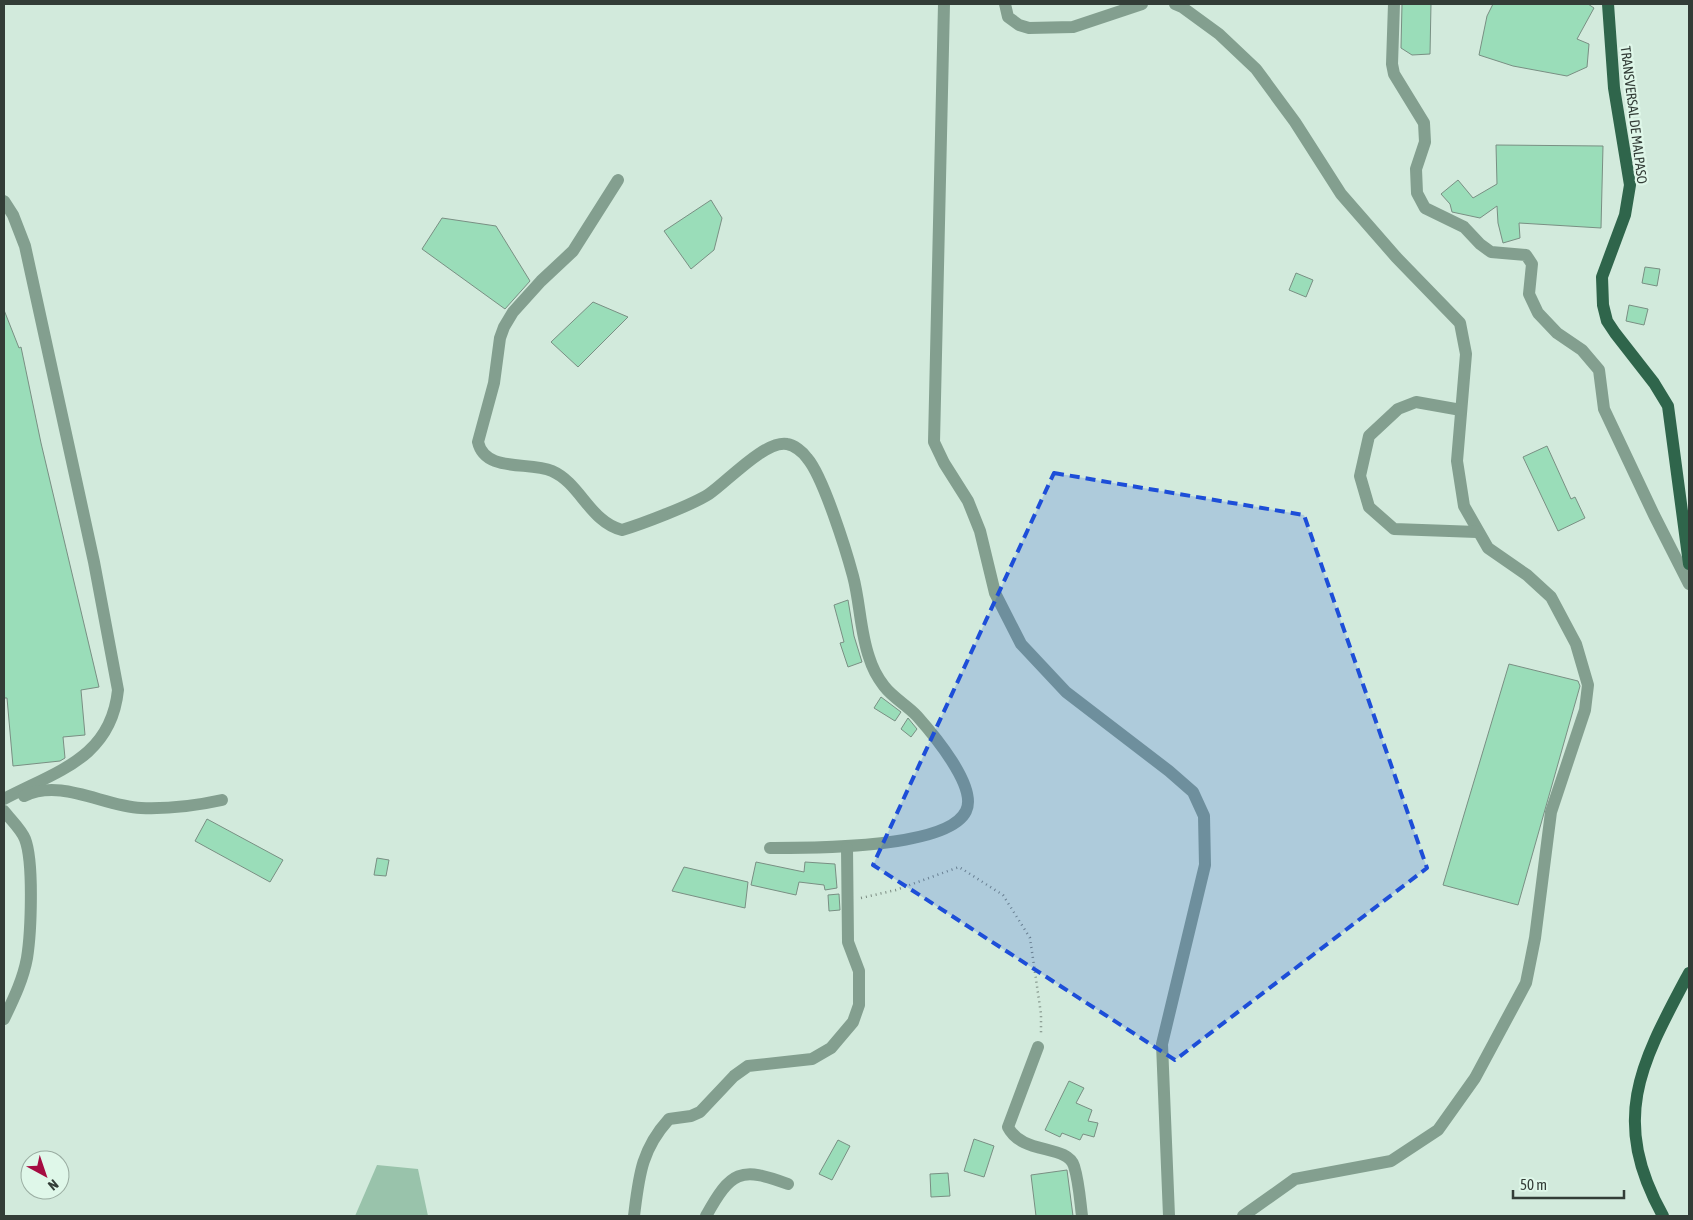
<svg xmlns="http://www.w3.org/2000/svg" width="1693" height="1220" font-family="'Asap Condensed',sans-serif">
	<style>
		.green { fill: #99c3ab }
		.building { fill: #9addb9; stroke: #798f83 }
		.lines { fill: none; stroke-linecap: round; stroke-linejoin: round }
		.path { stroke: #7b8b81; stroke-width: 2.5; stroke-dasharray: 1 4; stroke-linecap: butt }
		.minor { stroke: #839f8f; stroke-width: 12 }
		.major { stroke: #2f654b; stroke-width: 12 }
		.marked { fill: #1d4ed8; fill-opacity: 0.2; stroke: #1d4ed8; stroke-width: 4; stroke-dasharray: 10 6; stroke-linejoin: round }
		.labels { text-anchor: middle; dominant-baseline: central; stroke-width: 4.5; stroke-linejoin: round; paint-order: stroke }
		.street-label { font-size: 14px; fill: #333d37; stroke: #dff7e9 }
	</style>
	<rect width="100%" height="100%" fill="#d2eadc"/>
	<polygon class="green" points="377,1165 418,1169 428,1216 355,1216"/>
	<g class="building">
		<polygon points="1402,4 1431,4 1430,54 1412,55 1401,48"/>
		<polygon points="1493,4 1588,4 1594,8 1577,39 1589,44 1587,67 1567,76 1513,66 1479,55 1487,16"/>
		<polygon points="1496,145 1603,146 1601,228 1519,223 1520,238 1503,243 1498,223 1497,206 1480,218 1452,212 1450,204 1441,194 1458,180 1473,198 1497,184"/>
		<polygon points="711,200 722,218 714,250 691,269 664,231"/>
		<polygon points="442,218 496,226 530,281 505,309 422,249"/>
		<polygon points="1645,267 1660,269 1657,286 1642,283"/>
		<polygon points="1296,273 1313,280 1306,297 1289,290"/>
		<polygon points="593,302 628,317 578,367 551,342"/>
		<polygon points="1629,305 1648,309 1644,325 1626,321"/>
		<polygon points="4,310 19,348 21,347 41,443 99,687 81,690 85,735 63,737 65,758 60,761 13,766 7,698 4,698"/>
		<polygon points="1547,446 1571,499 1575,497 1585,518 1558,531 1523,457"/>
		<polygon points="848,600 854,636 862,662 848,667 840,643 844,642 834,605"/>
		<polygon points="1509,664 1578,681 1580,686 1518,905 1443,885"/>
		<polygon points="881,697 901,712 895,721 874,708"/>
		<polygon points="908,718 917,729 911,737 901,729"/>
		<polygon points="207,819 283,860 270,882 195,841"/>
		<polygon points="377,858 389,860 386,876 374,875"/>
		<polygon points="756,862 804,872 805,862 835,864 837,888 825,890 824,885 799,882 796,895 751,885"/>
		<polygon points="684,867 748,882 745,908 672,891"/>
		<polygon points="839,894 840,910 829,911 828,895"/>
		<polygon points="1069,1081 1084,1088 1076,1103 1092,1110 1088,1121 1098,1123 1094,1137 1083,1134 1080,1140 1062,1133 1060,1137 1045,1130"/>
		<polygon points="974,1139 994,1146 984,1177 964,1171"/>
		<polygon points="838,1140 850,1146 832,1180 819,1174"/>
		<polygon points="1067,1170 1073,1216 1036,1216 1031,1175"/>
		<polygon points="948,1173 950,1196 931,1197 930,1174"/>
	</g>
	<g class="lines">
		<polyline class="path" points="861,898 896,890 959,867 1003,895 1030,938 1041,1014 1041,1035"/>
		<g class="minor">
			<polyline points="944,4 934,442 944,463 968,501 980,531 995,593 1021,644 1066,692 1169,771 1193,792 1204,816 1205,865 1162,1044 1169,1216"/>
			<polyline points="1005,4 1008,17 1019,25 1029,28 1073,27 1142,4"/>
			<polyline points="1175,4 1182,7 1219,34 1256,69 1295,122 1341,194 1396,257 1460,323 1466,354 1457,461 1464,506 1488,548 1527,575 1551,597 1576,644 1588,685 1585,710 1551,812 1535,938 1526,983 1475,1078 1438,1130 1391,1161 1295,1179 1243,1216"/>
			<polyline points="1394,4 1392,64 1394,74 1424,123 1425,142 1416,169 1417,193 1425,208 1464,227 1480,244 1491,252 1526,255 1532,264 1529,294 1538,313 1557,333 1582,350 1599,370 1604,409 1654,515 1689,584"/>
			<path d="M618,180L573,251L541,281L513,312L504,327L500,338L494,383L478,442C485,473 529,461 552,471C580,483 590,522 622,530C642,524 692,505 709,494C727,482 765,440 787,444C794,445 803,452 807,458C823,476 846,550 853,576C860,602 860,631 869,657C872,667 877,677 884,686C893,698 907,705 917,716C933,734 978,787 966,811C948,849 808,848 770,848"/>
			<path d="M4,201L13,215L25,246L94,562L118,690C111,758 57,771 4,799"/>
			<polyline points="1461,410 1416,402 1398,409 1369,436 1360,476 1369,507 1394,529 1477,532"/>
			<path d="M24,796C61,778 103,806 141,808C168,809 195,806 222,800"/>
			<path d="M4,811C10,819 21,829 25,839C34,862 31,933 27,958C23,980 13,1000 4,1019"/>
			<path d="M1038,1047L1008,1127C1022,1155 1067,1144 1074,1166C1079,1182 1080,1200 1082,1216"/>
			<path d="M634,1216C639,1176 641,1150 669,1119L691,1116L700,1112L734,1076L748,1066L812,1059L831,1048L853,1022L859,1005V971L848,942L847,848"/>
			<path d="M706,1216C731,1171 740,1166 788,1184"/>
		</g>
		<g class="major">
			<polyline points="1608,4 1614,88 1630,185 1625,215 1602,277 1603,305 1607,321 1615,333 1654,383 1668,406 1689,564"/>
			<path d="M1663,1216C1609,1118 1641,1063 1689,973"/>
		</g>
	</g>
	<path class="marked" d="M1054,473L1304,515L1427,868L1175,1060L873,865Z"/>
	<g class="labels">
		<g class="street-label">
			<text transform="translate(1634 115) rotate(83)">TRANSVERSAL DE MALPASO</text>
		</g>
	</g>
	<rect width="1693" height="1220" fill="none" stroke="#333d37" stroke-width="10"/>
	<g transform="translate(45 1175) rotate(140)"><circle r="24" fill="#dff7e9" stroke="#9aada2"/>
	<path d="M0-4L9 19L0 12L-9 19Z" fill="#a50c41"/>
	<text y="-8" font-size="14" font-weight="bold" text-anchor="middle" fill="#333d37">N</text>
	</g>
	<path d="M1513 1190v8h111v-8" fill="none" stroke="#333d37" stroke-width="2.5"/>
	<text x="1520" y="1190" font-size="15" fill="#333d37" stroke="#dff7e9" stroke-width="4" paint-order="stroke">50 m</text>
</svg>
